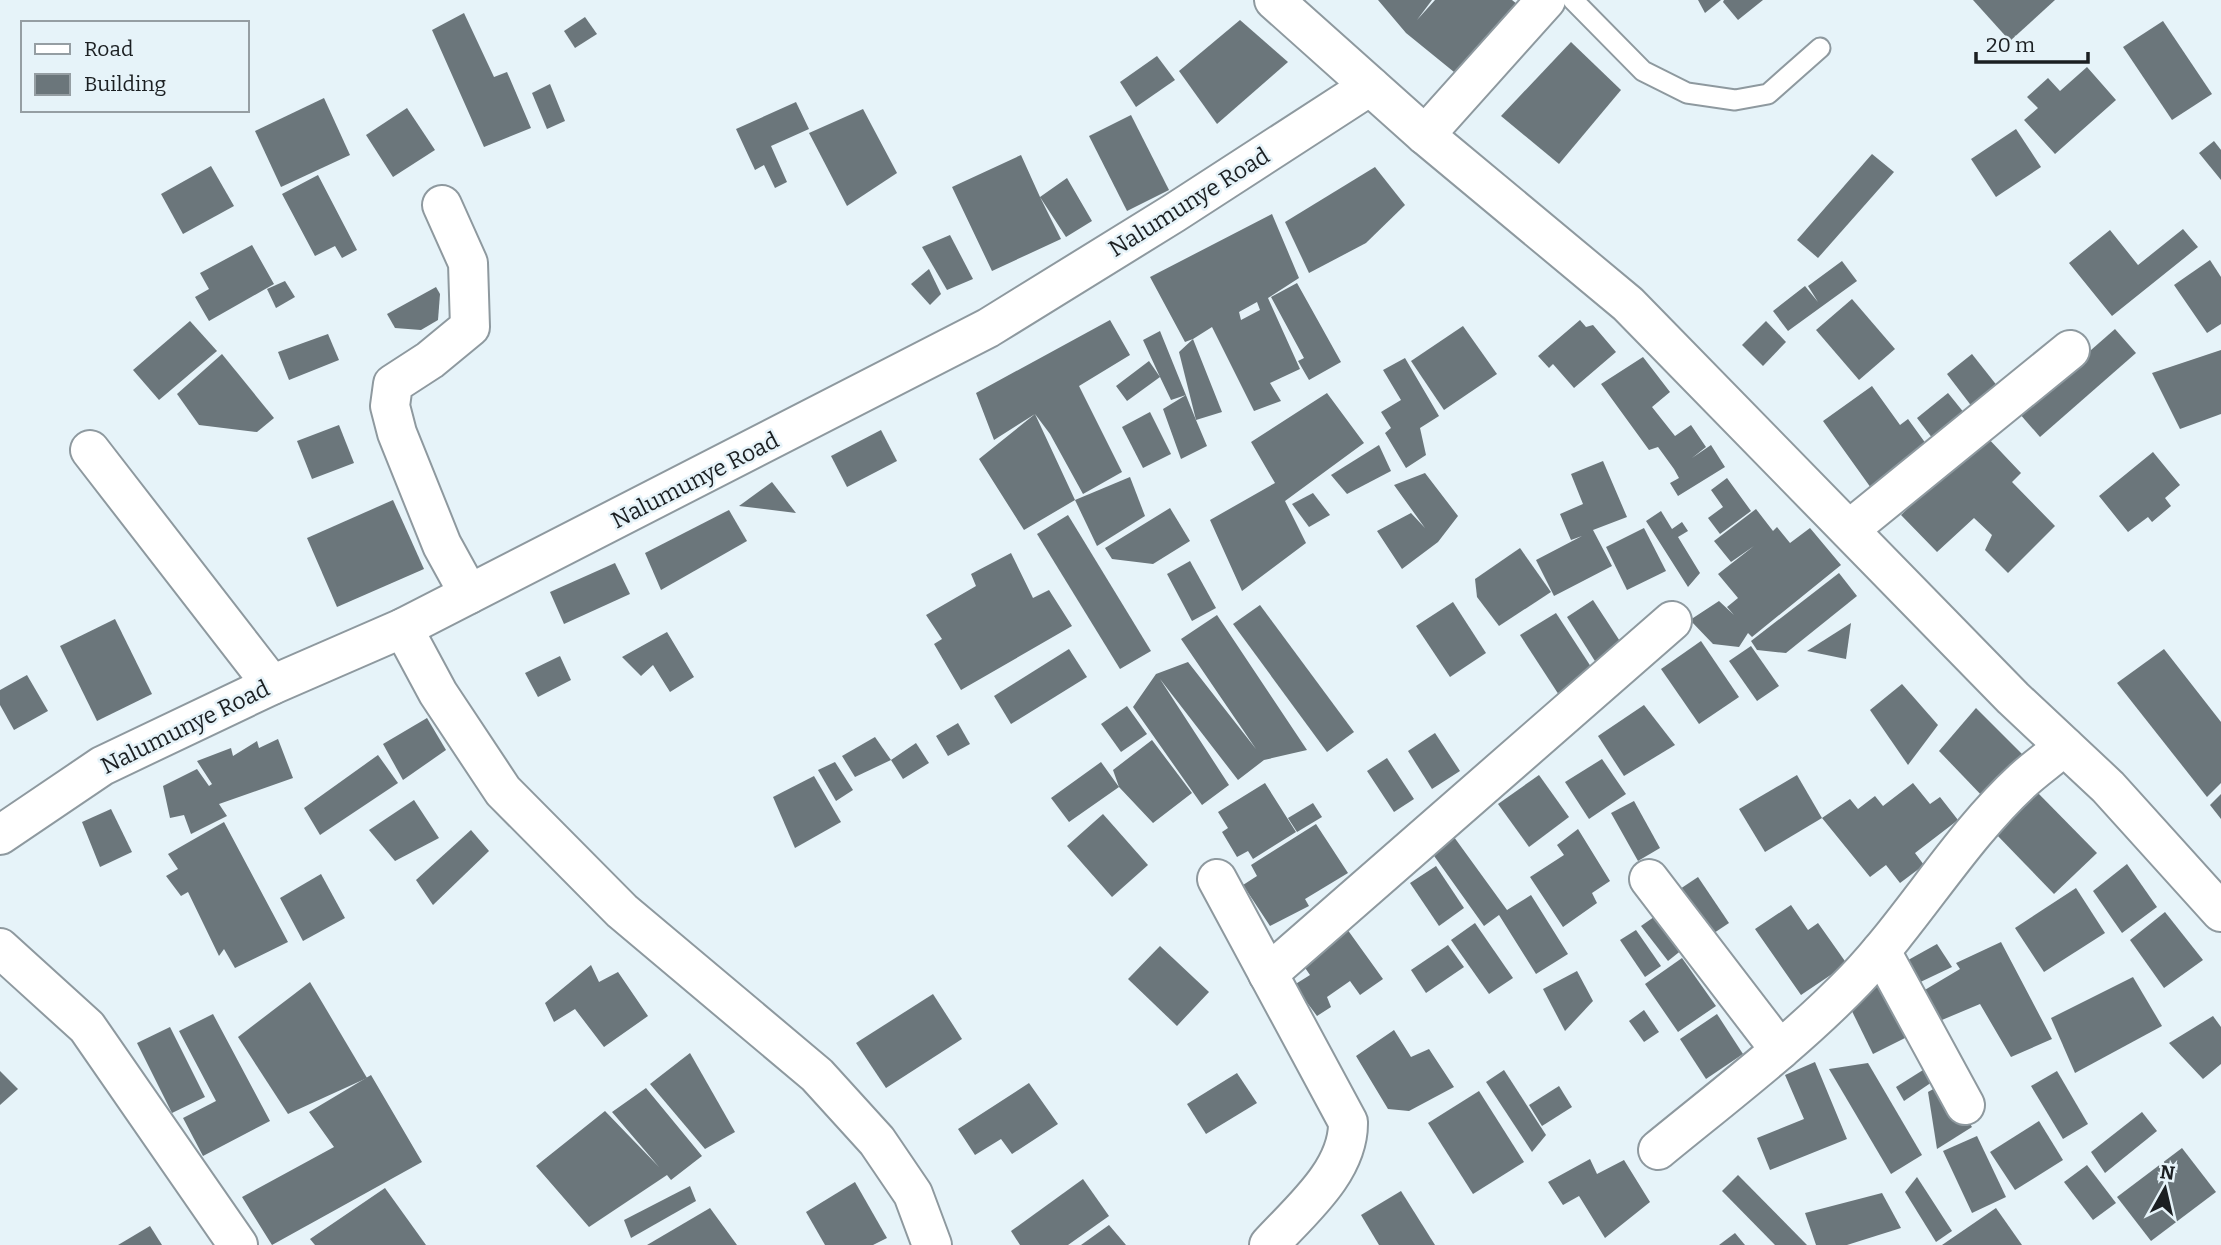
<svg xmlns="http://www.w3.org/2000/svg" width="2221" height="1245" font-family="Bitter,serif">
	<style>
		.building { fill: #6b767b; fill-rule: evenodd }
		.lines { fill: none; stroke-linecap: round; stroke-linejoin: round }
		.service-casing { stroke: #8e999f; stroke-width: 23 }
		.minor-casing { stroke: #8e999f; stroke-width: 42 }
		.tertiary-casing { stroke: #8e999f; stroke-width: 42 }
		.service { stroke: #fff; stroke-width: 19 }
		.minor { stroke: #fff; stroke-width: 38 }
		.tertiary { stroke: #fff; stroke-width: 38 }
		.labels { text-anchor: middle; dominant-baseline: central; stroke-width: 5; stroke-linejoin: round; paint-order: stroke }
		.street-label { font-size: 23px; fill: #1b1f22; stroke: #e6f3f9 }
	</style>
	<rect width="100%" height="100%" fill="#e6f3f9"/>
	<g class="building">
		<polygon points="1378,0 1432,0 1417,20 1435,0 1512,0 1532,16 1454,72 1406,33"/>
		<polygon points="1698,0 1721,0 1705,13"/>
		<polygon points="1724,0 1763,0 1738,20 1723,2"/>
		<polygon points="1973,0 2055,0 2010,41"/>
		<polygon points="464,13 494,77 507,72 531,128 484,147 432,30"/>
		<polygon points="585,17 597,34 575,48 564,31"/>
		<polygon points="1240,20 1288,62 1217,124 1179,71"/>
		<polygon points="2163,21 2212,94 2172,120 2123,47"/>
		<polygon points="1571,42 1621,90 1559,164 1501,116"/>
		<polygon points="1157,56 1175,80 1136,107 1120,82"/>
		<polygon points="2087,67 2116,100 2055,154 2024,120 2038,108 2027,97 2048,78 2060,91"/>
		<polygon points="550,84 565,121 547,129 532,93"/>
		<polygon points="324,98 350,155 281,187 255,131"/>
		<polygon points="796,102 809,129 771,146 787,182 775,188 764,165 755,170 736,129"/>
		<polygon points="407,108 435,150 393,177 366,135"/>
		<polygon points="863,109 897,173 847,206 809,133"/>
		<polygon points="1131,115 1169,190 1127,211 1089,136"/>
		<polygon points="2016,129 2041,167 1996,197 1971,159"/>
		<polygon points="2214,141 2221,150 2221,180 2199,153"/>
		<polygon points="1872,154 1894,172 1818,258 1797,240"/>
		<polygon points="1021,155 1040,197 1067,178 1092,221 1066,237 1040,197 1061,239 992,271 952,187"/>
		<polygon points="211,166 234,206 183,234 161,194"/>
		<polygon points="1375,167 1405,205 1366,243 1309,273 1285,222"/>
		<polygon points="318,175 357,250 342,258 335,246 315,256 282,194"/>
		<path d="M1272,214L1299,278L1268,298L1300,369L1270,383L1281,401L1254,411L1212,327L1193,339L1222,412L1196,420L1179,352L1193,339L1185,342L1150,277ZM1257,302L1260,310L1241,320L1239,312Z"/>
		<polygon points="2183,229 2198,247 2112,316 2069,263 2110,230 2138,265"/>
		<polygon points="950,235 973,279 947,290 922,247"/>
		<polygon points="252,245 274,284 209,321 195,297 209,289 200,273"/>
		<polygon points="2210,260 2221,277 2221,324 2207,333 2174,285"/>
		<polygon points="1842,261 1857,281 1788,331 1773,311 1805,286 1818,302 1808,286"/>
		<polygon points="929,269 941,294 930,305 911,284"/>
		<polygon points="285,281 295,297 276,308 267,289"/>
		<polygon points="1297,283 1341,362 1309,380 1298,361 1304,358 1271,297"/>
		<polygon points="436,287 440,294 438,320 421,330 395,328 387,314"/>
		<polygon points="1852,299 1895,349 1859,380 1816,330"/>
		<polygon points="1110,320 1130,355 1079,386 1122,472 1083,494 1050,434 1035,414 1075,500 1024,530 979,459 1035,414 994,440 976,393"/>
		<polygon points="1580,320 1586,327 1593,325 1616,352 1574,388 1553,364 1549,368 1538,356"/>
		<polygon points="190,321 217,351 159,400 133,370"/>
		<polygon points="1766,321 1786,342 1763,366 1742,345"/>
		<polygon points="1463,326 1497,374 1444,410 1411,361"/>
		<polygon points="2115,329 2136,353 2040,437 2019,413"/>
		<polygon points="1160,331 1196,420 1207,446 1181,459 1163,409 1186,395 1171,400 1160,377 1127,401 1116,386 1149,361 1160,377 1143,340"/>
		<polygon points="328,334 339,360 289,380 278,352"/>
		<polygon points="2221,350 2221,414 2180,429 2152,373"/>
		<polygon points="222,354 274,418 257,432 199,425 177,394"/>
		<polygon points="1972,354 2002,392 1976,412 1947,374"/>
		<polygon points="1643,357 1670,392 1652,407 1675,436 1691,425 1706,447 1692,458 1711,445 1725,467 1678,496 1670,483 1679,478 1674,469 1658,447 1649,450 1601,384"/>
		<polygon points="1405,358 1439,416 1420,428 1426,455 1406,468 1385,433 1391,428 1381,412 1401,400 1383,370"/>
		<polygon points="1872,386 1900,425 1908,419 1929,448 1871,488 1823,421"/>
		<polygon points="1327,393 1364,443 1285,501 1306,543 1242,591 1210,520 1275,483 1251,442"/>
		<polygon points="1948,393 1965,414 1933,439 1917,418"/>
		<polygon points="1150,412 1171,454 1143,468 1122,427"/>
		<polygon points="339,425 354,463 312,479 297,441"/>
		<polygon points="881,430 897,461 847,487 831,456"/>
		<polygon points="1985,435 2021,473 2012,482 2055,526 2008,573 1985,550 1992,535 1974,518 1937,552 1901,515"/>
		<polygon points="1379,445 1391,471 1347,494 1331,475"/>
		<polygon points="2153,452 2180,485 2165,498 2171,506 2152,522 2148,517 2128,532 2099,496"/>
		<polygon points="1603,461 1627,517 1593,530 1612,566 1554,596 1536,560 1582,536 1571,540 1560,514 1583,504 1571,474"/>
		<polygon points="1425,473 1458,516 1438,542 1402,569 1377,531 1411,513 1425,528 1394,485"/>
		<polygon points="1130,477 1145,516 1097,546 1075,500"/>
		<polygon points="1727,478 1751,511 1720,534 1708,518 1723,507 1711,490"/>
		<polygon points="772,482 796,513 739,506"/>
		<polygon points="1313,493 1330,515 1309,527 1292,504"/>
		<polygon points="393,500 424,569 337,607 307,538"/>
		<polygon points="1170,508 1190,541 1153,564 1112,559 1105,548"/>
		<polygon points="1756,509 1773,531 1777,527 1790,543 1810,528 1841,565 1752,637 1748,633 1739,647 1713,644 1690,620 1719,601 1734,615 1727,607 1738,598 1718,574 1754,546 1731,562 1714,541"/>
		<polygon points="729,510 747,541 661,590 645,553"/>
		<polygon points="1661,511 1672,529 1682,522 1688,531 1678,537 1700,573 1688,587 1646,521"/>
		<polygon points="1068,515 1151,651 1120,669 1037,534"/>
		<polygon points="1644,528 1666,571 1627,590 1606,547"/>
		<polygon points="1520,548 1551,592 1499,626 1477,597 1475,579"/>
		<polygon points="1011,553 1033,598 1049,590 1072,626 961,690 934,644 942,639 926,615 976,586 971,574"/>
		<polygon points="1190,561 1216,608 1192,621 1167,574"/>
		<polygon points="615,563 630,594 564,624 550,592"/>
		<polygon points="1839,573 1857,596 1786,653 1757,650 1751,641"/>
		<polygon points="1593,600 1627,652 1600,669 1567,617"/>
		<polygon points="1453,602 1486,653 1450,677 1416,626"/>
		<polygon points="1260,605 1354,732 1327,752 1233,624"/>
		<polygon points="1556,613 1595,673 1559,695 1520,635"/>
		<polygon points="1217,615 1307,750 1264,760 1238,780 1160,679 1229,785 1202,805 1133,707 1156,674 1188,662 1256,749 1181,639"/>
		<polygon points="115,619 152,694 97,721 60,646"/>
		<polygon points="1851,623 1846,659 1807,651"/>
		<polygon points="667,632 694,677 670,692 653,665 641,676 622,657"/>
		<polygon points="1701,641 1739,697 1699,724 1661,669"/>
		<polygon points="1751,646 1779,686 1757,701 1729,661"/>
		<polygon points="1069,649 1087,677 1011,724 994,696"/>
		<polygon points="2164,649 2221,722 2221,783 2207,797 2117,683"/>
		<polygon points="560,656 571,680 538,697 525,673"/>
		<polygon points="27,675 48,711 14,730 0,705 0,690"/>
		<polygon points="1902,684 1938,725 1908,765 1870,710"/>
		<polygon points="1644,705 1675,745 1624,776 1598,736"/>
		<polygon points="1127,706 1147,734 1121,752 1101,724"/>
		<polygon points="1976,708 2026,758 1986,800 1939,751"/>
		<polygon points="427,718 446,750 403,780 383,744"/>
		<polygon points="958,723 970,744 948,756 936,736"/>
		<polygon points="1435,733 1460,771 1432,789 1408,751"/>
		<polygon points="875,737 891,760 855,777 842,756"/>
		<polygon points="278,739 293,778 219,804 227,816 191,834 184,815 170,818 163,786 197,769 209,786 212,784 197,761 231,748 233,756 257,741 259,748"/>
		<polygon points="1152,740 1192,793 1153,823 1119,787 1069,822 1051,798 1101,762 1119,787 1113,770"/>
		<polygon points="916,743 929,763 903,779 891,760"/>
		<polygon points="378,755 398,783 320,835 304,808"/>
		<polygon points="1387,758 1414,799 1394,812 1367,771"/>
		<polygon points="1602,759 1626,794 1589,819 1565,782"/>
		<polygon points="835,762 853,790 836,801 818,770"/>
		<polygon points="1539,775 1569,817 1529,847 1498,804"/>
		<polygon points="1797,775 1822,818 1765,852 1739,809"/>
		<polygon points="814,776 841,822 795,848 773,797"/>
		<polygon points="1265,783 1296,832 1253,859 1248,851 1237,857 1222,832 1228,828 1218,812"/>
		<polygon points="1913,783 1930,804 1940,797 1958,820 1915,853 1924,865 1900,883 1886,865 1870,877 1822,818 1850,799 1858,809 1875,796 1883,806"/>
		<polygon points="2036,791 2097,853 2054,894 1994,832"/>
		<polygon points="2221,794 2221,819 2210,805"/>
		<polygon points="414,800 439,838 395,861 369,830"/>
		<polygon points="1634,801 1660,848 1638,861 1611,813"/>
		<polygon points="1313,803 1322,817 1297,832 1288,818"/>
		<polygon points="111,809 132,852 100,867 82,822"/>
		<polygon points="1103,814 1148,865 1112,897 1067,846"/>
		<polygon points="224,822 288,942 235,968 224,949 219,956 188,892 181,896 166,876 178,869 168,854"/>
		<polygon points="1316,824 1348,873 1305,899 1309,906 1270,926 1243,885 1257,876 1251,865"/>
		<polygon points="1578,829 1610,881 1592,893 1597,903 1563,927 1530,877 1564,855 1557,845"/>
		<polygon points="471,830 489,851 433,905 416,880"/>
		<polygon points="1454,837 1507,910 1531,895 1568,954 1536,974 1499,915 1484,926 1432,853"/>
		<polygon points="2127,864 2157,907 2122,933 2093,891"/>
		<polygon points="1436,866 1464,908 1439,926 1410,883"/>
		<polygon points="321,874 345,918 303,941 280,898"/>
		<polygon points="1698,877 1729,923 1705,939 1674,893"/>
		<polygon points="2076,888 2105,933 2044,972 2015,928"/>
		<polygon points="1791,905 1808,930 1818,923 1847,964 1801,995 1755,929"/>
		<polygon points="1664,910 1688,945 1668,961 1641,926"/>
		<polygon points="2165,912 2203,960 2164,988 2130,940"/>
		<polygon points="1475,923 1513,978 1489,994 1451,940"/>
		<polygon points="1347,929 1383,979 1360,995 1350,981 1327,997 1331,1007 1317,1016 1294,985 1310,975 1301,962"/>
		<polygon points="1636,930 1661,966 1645,977 1620,940"/>
		<polygon points="2001,942 2052,1039 2011,1057 1980,1004 1930,1025 1913,997 1960,969 1956,963"/>
		<polygon points="1937,944 1952,967 1912,986 1901,964"/>
		<polygon points="1448,945 1464,967 1426,993 1411,970"/>
		<polygon points="1160,946 1209,992 1177,1026 1128,979"/>
		<polygon points="1682,958 1716,1006 1678,1032 1645,984"/>
		<polygon points="591,965 599,982 618,972 648,1016 604,1047 575,1009 554,1022 545,1003"/>
		<polygon points="1577,971 1593,1001 1565,1031 1543,989"/>
		<polygon points="2133,977 2162,1026 2075,1073 2051,1018"/>
		<polygon points="1886,978 1915,1033 1873,1054 1846,999"/>
		<polygon points="310,982 367,1078 288,1114 238,1037"/>
		<polygon points="933,994 962,1039 886,1088 856,1043"/>
		<polygon points="1644,1010 1659,1032 1644,1042 1629,1021"/>
		<polygon points="213,1014 270,1121 203,1156 183,1118 216,1101 179,1031"/>
		<polygon points="1717,1014 1743,1054 1706,1079 1680,1039"/>
		<polygon points="2213,1016 2221,1027 2221,1064 2203,1079 2169,1043"/>
		<polygon points="170,1027 205,1097 172,1113 137,1043"/>
		<polygon points="1394,1030 1411,1057 1429,1049 1454,1087 1409,1111 1388,1109 1356,1056"/>
		<polygon points="690,1053 735,1132 705,1149 650,1084"/>
		<polygon points="1815,1062 1847,1139 1770,1170 1757,1138 1804,1119 1785,1075"/>
		<polygon points="1868,1063 1922,1155 1891,1174 1829,1069"/>
		<polygon points="1931,1065 1938,1078 1904,1101 1896,1087"/>
		<polygon points="1504,1070 1546,1135 1532,1152 1486,1082"/>
		<polygon points="0,1071 18,1089 0,1105"/>
		<polygon points="2057,1071 2088,1124 2063,1139 2031,1086"/>
		<polygon points="1237,1073 1257,1103 1206,1134 1187,1104"/>
		<polygon points="371,1075 422,1162 272,1245 242,1197 334,1147 309,1112"/>
		<polygon points="1029,1083 1058,1124 1012,1154 1001,1139 975,1155 958,1129"/>
		<polygon points="1944,1083 1972,1127 1937,1149 1928,1092"/>
		<polygon points="1559,1086 1572,1107 1542,1126 1529,1105"/>
		<polygon points="646,1088 702,1156 671,1180 667,1175 589,1227 536,1166 605,1111 659,1167 612,1112"/>
		<polygon points="1479,1091 1524,1162 1473,1194 1428,1123"/>
		<polygon points="2142,1112 2157,1131 2105,1173 2091,1152"/>
		<polygon points="2039,1121 2063,1160 2015,1190 1990,1152"/>
		<polygon points="1977,1136 2006,1197 1972,1213 1943,1151"/>
		<polygon points="2182,1148 2216,1192 2151,1241 2117,1197"/>
		<polygon points="1590,1159 1597,1174 1624,1160 1650,1202 1605,1238 1579,1196 1563,1205 1548,1182"/>
		<polygon points="2087,1165 2116,1203 2093,1220 2064,1182"/>
		<polygon points="1738,1175 1807,1245 1775,1245 1722,1191"/>
		<polygon points="1917,1177 1952,1231 1936,1242 1905,1192"/>
		<polygon points="1083,1179 1109,1216 1068,1245 1020,1245 1011,1231"/>
		<polygon points="855,1182 887,1238 873,1245 825,1245 806,1212"/>
		<polygon points="690,1186 696,1201 631,1238 624,1220"/>
		<polygon points="385,1188 426,1245 315,1245 310,1239"/>
		<polygon points="1401,1191 1435,1245 1379,1245 1361,1215"/>
		<polygon points="1882,1193 1901,1228 1847,1245 1816,1245 1805,1213"/>
		<polygon points="710,1208 737,1245 647,1245"/>
		<polygon points="1996,1208 2022,1245 1942,1245"/>
		<polygon points="1109,1225 1126,1245 1081,1245"/>
		<polygon points="150,1226 162,1245 118,1245"/>
		<polygon points="1735,1233 1745,1245 1719,1245"/>
	</g>
	<g class="lines">
		<defs>
			<polyline id="service" points="1573,0 1643,71 1687,93 1735,100 1768,94 1820,48"/>
			<g id="minor">
				<polyline points="1425,135 1546,0"/>
				<polyline points="442,205 468,263 470,327 430,360 393,384 390,406 397,433 442,545 469,594"/>
				<polyline points="90,450 272,685"/>
				<polyline points="1850,529 2070,350"/>
				<polyline points="403,628 438,693 503,791 622,911 817,1075 877,1141 913,1194 932,1245"/>
				<path d="M1217,879L1348,1122C1349,1171 1300,1211 1269,1245"/>
				<polyline points="1649,879 1780,1050"/>
				<polyline points="0,948 87,1027 238,1245"/>
				<polyline points="1881,951 1965,1105"/>
				<polyline points="1268,974 1672,621"/>
				<path d="M1658,1150C1725,1095 1795,1042 1855,980C1915,917 1959,839 2023,780C2036,768 2051,758 2064,746"/>
			</g>
			<g id="tertiary">
				<polyline points="1274,0 1425,135 1628,304 2013,698 2108,787 2221,912"/>
				<polyline points="0,835 102,766 272,685 403,628 988,328 1174,213 1370,86"/>
			</g>
		</defs>
		<use href="#service" class="service-casing"/>
		<use href="#minor" class="minor-casing"/>
		<use href="#tertiary" class="tertiary-casing"/>
		<use href="#service" class="service"/>
		<use href="#minor" class="minor"/>
		<use href="#tertiary" class="tertiary"/>
	</g>
	<g class="labels">
		<g class="street-label">
			<text transform="translate(1189 202) rotate(-32)">Nalumunye Road</text>
			<text transform="translate(695 480) rotate(-27)">Nalumunye Road</text>
			<text transform="translate(185 727) rotate(-26)">Nalumunye Road</text>
		</g>
	</g>
	<rect x="21" y="21" width="228" height="91" fill="#e6f3f9" stroke="#959ea3" stroke-width="2"/>
	<rect x="35" y="44" width="35" height="10" fill="#ffffff" stroke="#959ea3" stroke-width="2"/>
	<text x="84" y="56" font-size="21" fill="#1b1f22">Road</text>
	<rect x="35" y="74" width="35" height="21" fill="#6b767b" stroke="#959ea3" stroke-width="2"/>
	<text x="84" y="91" font-size="21" fill="#1b1f22">Building</text>
	<g transform="translate(2165 1189) rotate(8)" stroke="#e6f3f9" stroke-width="5" paint-order="stroke">
	<path d="M0-5L12 26L0 18L-12 26Z" fill="#1b1f22"/>
	<text y="-10" font-size="19" font-weight="bold" text-anchor="middle" fill="#1b1f22">N</text>
	</g>
	<path d="M1976 52v10h112v-10" fill="none" stroke="#1b1f22" stroke-width="3.5"/>
	<text x="1986" y="52" font-size="21" fill="#1b1f22" stroke="#e6f3f9" stroke-width="5" paint-order="stroke">20 m</text>
</svg>
